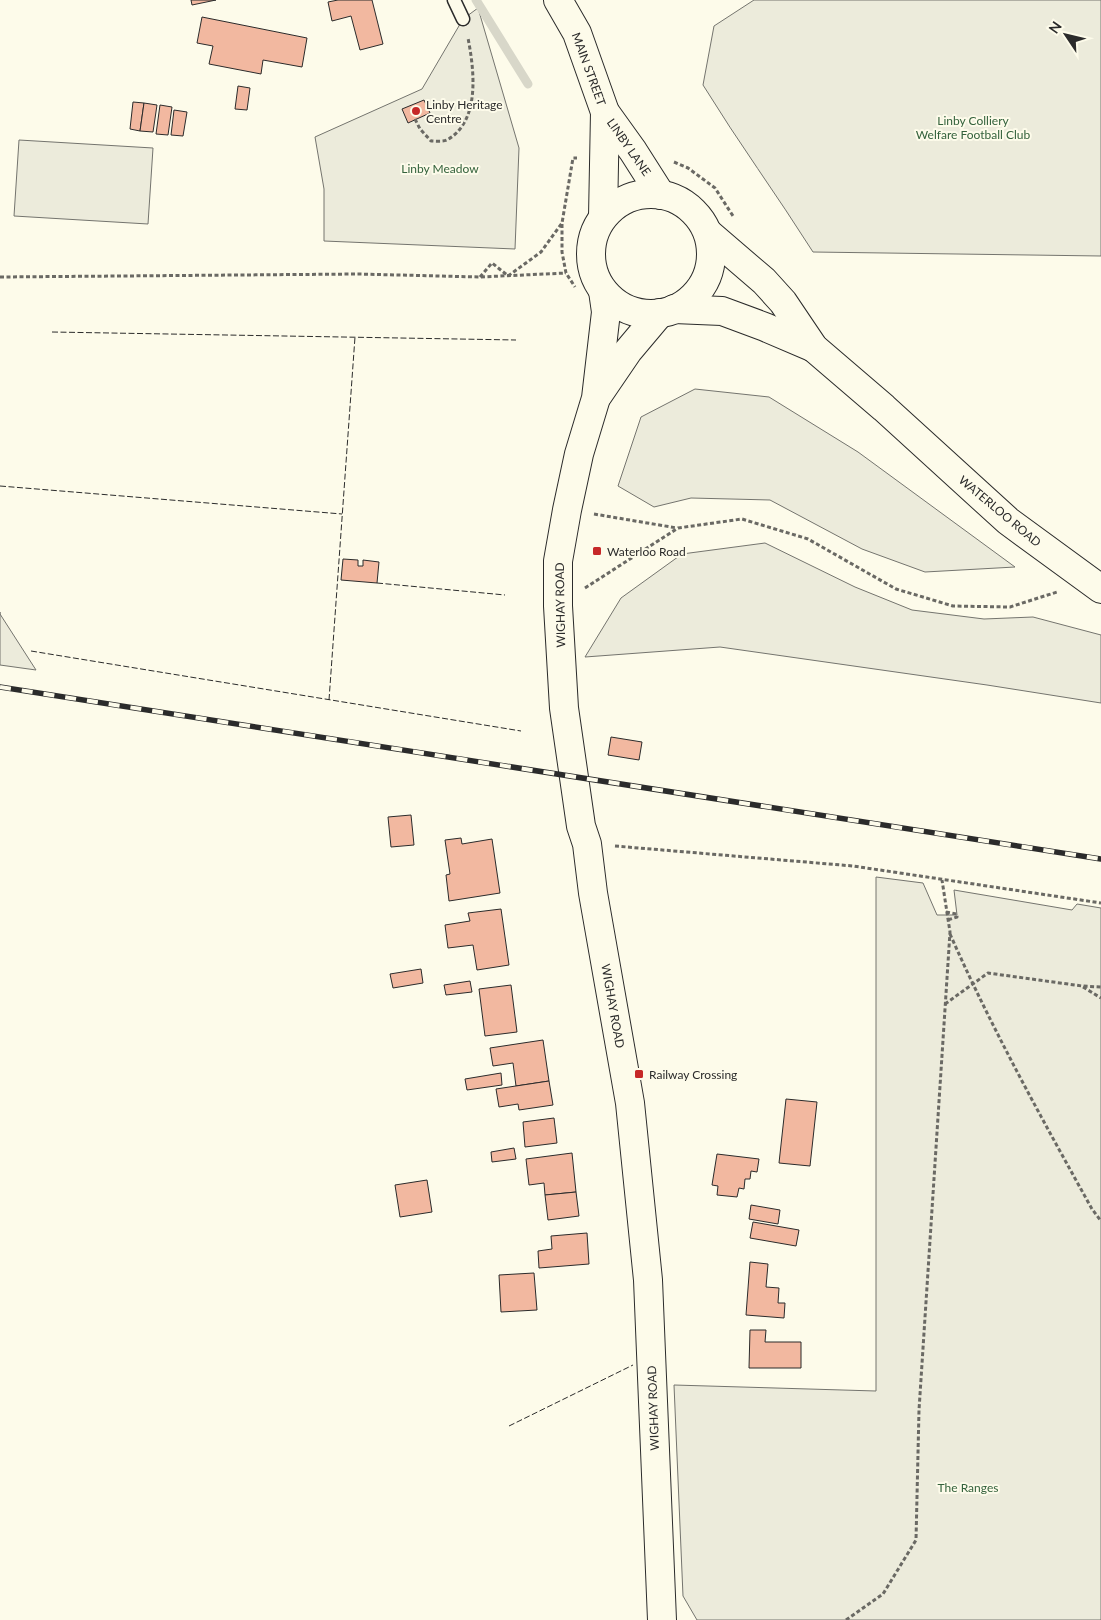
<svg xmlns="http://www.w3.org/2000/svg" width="1101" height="1620" font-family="Lato,sans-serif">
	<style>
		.green { fill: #ecebdb; stroke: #74746e }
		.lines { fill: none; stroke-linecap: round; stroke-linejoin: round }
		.stream { stroke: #d8d7c9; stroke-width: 9 }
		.building { fill: #f2b8a0; stroke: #2b2b2b }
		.service-casing { stroke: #2b2b2b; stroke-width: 15 }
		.tertiary-casing { stroke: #2b2b2b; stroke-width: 30 }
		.secondary-casing { stroke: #2b2b2b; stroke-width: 30 }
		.path { stroke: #6a6964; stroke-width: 3; stroke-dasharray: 4 2.5; stroke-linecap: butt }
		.service { stroke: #fdfbea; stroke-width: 12 }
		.tertiary { stroke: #fdfbea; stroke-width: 28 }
		.secondary { stroke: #fdfbea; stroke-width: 28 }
		.rail-casing { stroke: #2b2b2b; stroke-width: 5.5 }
		.rail { stroke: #fdfbea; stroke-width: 4; stroke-dasharray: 11; stroke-linecap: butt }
		.fence { stroke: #2b2b2b; stroke-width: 1; stroke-dasharray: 6 2.5; stroke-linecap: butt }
		.poi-dot { fill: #c62828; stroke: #fdfbea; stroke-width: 2 }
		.labels { text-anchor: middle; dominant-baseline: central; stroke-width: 4; stroke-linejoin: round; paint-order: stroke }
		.street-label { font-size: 12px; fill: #2b2b2b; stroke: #fdfbea }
		.poi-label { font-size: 12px; fill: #2b2b2b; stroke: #fdfbea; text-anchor: start }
		.park-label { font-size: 12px; fill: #34623c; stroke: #fdfbea }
	</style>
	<rect width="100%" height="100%" fill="#fdfbea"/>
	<g class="green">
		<path d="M754,0H1101V256L813,252C777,195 738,142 703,85L714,26Z"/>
		<polygon points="478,8 519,148 515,249 324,241 324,189 315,137 422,89 463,19"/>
		<polygon points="19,140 153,148 148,224 14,216"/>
		<polygon points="695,389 769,397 858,452 1015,567 925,572 862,549 770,500 691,498 654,507 618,486 641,417"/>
		<polygon points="765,543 855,587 912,610 984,619 1033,617 1101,635 1101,703 987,685 720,647 585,657 621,598 682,554"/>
		<polygon points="0,612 0,614 36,670 0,665"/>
		<polygon points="876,877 923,883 937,915 957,915 954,890 1072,910 1077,904 1101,908 1101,1620 697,1620 683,1596 674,1385 876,1391"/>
	</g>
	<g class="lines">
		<polyline class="stream" points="476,0 528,84"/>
	</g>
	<g class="building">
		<polygon points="191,0 216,0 192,5"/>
		<polygon points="338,0 372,0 383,44 360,50 351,16 332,21 328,2"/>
		<polygon points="202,17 307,38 302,67 263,60 261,74 209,64 213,46 197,43"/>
		<polygon points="238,86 250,88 247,110 235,109"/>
		<polygon points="424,100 430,113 408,123 402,109"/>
		<polygon points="133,102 144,103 140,131 130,129"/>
		<polygon points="144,103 157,105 153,132 140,131"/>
		<polygon points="160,105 172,107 168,135 156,134"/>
		<polygon points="174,110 187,112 183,136 171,135"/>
		<polygon points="343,559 358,560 358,566 363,566 363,560 379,562 377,583 341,580"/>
		<polygon points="611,737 642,742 639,760 608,755"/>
		<polygon points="411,815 414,845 391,847 388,817"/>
		<polygon points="461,838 462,844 492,839 500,893 449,901 446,875 450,874 445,840"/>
		<polygon points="501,909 509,965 477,970 473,945 448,948 445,925 470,921 468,913"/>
		<polygon points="421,969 423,983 393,988 390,974"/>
		<polygon points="470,981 472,992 446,995 444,985"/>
		<polygon points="511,985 517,1032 485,1036 479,989"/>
		<polygon points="543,1040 549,1081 516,1086 513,1063 493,1066 490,1048"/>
		<polygon points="501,1073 502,1085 467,1090 465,1079"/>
		<polygon points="549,1081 553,1105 519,1110 518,1104 499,1107 496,1089"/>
		<polygon points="786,1099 817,1102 810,1166 779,1163"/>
		<polygon points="554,1118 557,1143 525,1147 523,1122"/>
		<polygon points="514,1148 516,1159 492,1162 491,1152"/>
		<polygon points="572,1153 576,1192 545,1195 544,1183 529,1185 526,1159"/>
		<polygon points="717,1154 759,1159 757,1172 751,1171 750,1179 745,1179 744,1189 739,1188 737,1197 717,1195 718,1186 712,1185"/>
		<polygon points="427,1180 432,1212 400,1217 395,1185"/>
		<polygon points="576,1192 579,1216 548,1220 545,1195"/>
		<polygon points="751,1205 780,1210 778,1224 749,1219"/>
		<polygon points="753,1222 799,1230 796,1246 750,1238"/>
		<polygon points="587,1233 589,1264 539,1268 538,1251 552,1249 551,1236"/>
		<polygon points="750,1262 768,1264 766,1287 779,1288 778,1303 785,1303 784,1318 746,1315"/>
		<polygon points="534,1273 537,1310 501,1312 499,1275"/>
		<polygon points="750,1330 766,1330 765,1342 801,1342 801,1368 749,1368"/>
	</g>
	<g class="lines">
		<defs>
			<polyline id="service" points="454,0 463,19"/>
			<g id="tertiary">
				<polyline points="708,233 764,281 783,302 814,348 884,408 1008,521 1101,589"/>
				<polyline points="674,309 722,311 765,327 814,348"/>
			</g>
			<g id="secondary">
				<polyline points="558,0 577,33 605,112 633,151 661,195"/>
				<circle cx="651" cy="254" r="60"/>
				<polyline points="603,217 605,112"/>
				<polyline points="603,291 606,312 596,398 579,454 567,510 558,561 558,606 564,708 581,826 587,844 593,893 630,1103 648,1280 662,1620"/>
				<polyline points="598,395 628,351 660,313"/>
			</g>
		</defs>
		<use href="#service" class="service-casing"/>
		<use href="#tertiary" class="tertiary-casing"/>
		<use href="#secondary" class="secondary-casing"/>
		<g class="path">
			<path d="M415,119L420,129L431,141C436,141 443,142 447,140C481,121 474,69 468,38"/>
			<polyline points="674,162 688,168 715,188 733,216"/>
			<polyline points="562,224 562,252 566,273 575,287"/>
			<polyline points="508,276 541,252 562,223 573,158 577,158"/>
			<polyline points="0,277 358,274 480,277 566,273"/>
			<polyline points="480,277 492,263 507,275"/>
			<polyline points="594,514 677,528"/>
			<polyline points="585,588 678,528 742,519 808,539 896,589 953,606 1010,607 1057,592"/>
			<polyline points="615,846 853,866 1101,903"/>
			<polyline points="946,912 957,914 957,917 948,920"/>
			<path d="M950,934C992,1029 1042,1119 1092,1209L1101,1221"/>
			<polyline points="1083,987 1101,998"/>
			<polyline points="945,1004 988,973 1082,986 1101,987"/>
			<polyline points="846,1620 883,1594 916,1540 919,1410 950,932 942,880"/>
		</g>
		<use href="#service" class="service"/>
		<use href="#tertiary" class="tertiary"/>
		<use href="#secondary" class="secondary"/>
		<defs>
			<polyline id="rail" points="0,687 1101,859"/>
		</defs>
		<use href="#rail" class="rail-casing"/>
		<use href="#rail" class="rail"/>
		<g class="fence">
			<polyline points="52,332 516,340"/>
			<polyline points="0,486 342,514"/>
			<polyline points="377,583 505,595"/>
			<polyline points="31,651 521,731"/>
			<polyline points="329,700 355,337"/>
			<polyline points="509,1426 633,1365"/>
		</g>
	</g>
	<g class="poi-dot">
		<circle cx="416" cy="111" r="5"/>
		<rect x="592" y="546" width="10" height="10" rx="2.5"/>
		<rect x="634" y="1069" width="10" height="10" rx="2.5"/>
	</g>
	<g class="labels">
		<g class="street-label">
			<text transform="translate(589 69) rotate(70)">MAIN STREET</text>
			<text transform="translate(629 147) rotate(55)">LINBY LANE</text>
			<text transform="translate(1000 511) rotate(40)">WATERLOO ROAD</text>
			<text transform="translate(560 605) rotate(-91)">WIGHAY ROAD</text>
			<text transform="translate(613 1006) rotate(80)">WIGHAY ROAD</text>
			<text transform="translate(653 1408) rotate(-92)">WIGHAY ROAD</text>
		</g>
		<g class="poi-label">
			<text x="426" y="104">Linby Heritage<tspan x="426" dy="14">Centre</tspan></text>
			<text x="607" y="551">Waterloo Road</text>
			<text x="649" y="1074">Railway Crossing</text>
		</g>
		<g class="park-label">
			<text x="973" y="120">Linby Colliery<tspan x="973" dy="14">Welfare Football Club</tspan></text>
			<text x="440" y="168">Linby Meadow</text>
			<text x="968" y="1487">The Ranges</text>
		</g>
	</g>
	<g transform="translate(1066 35) rotate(305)" stroke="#fdfbea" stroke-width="4" paint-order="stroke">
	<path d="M0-4L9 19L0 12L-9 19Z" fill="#2b2b2b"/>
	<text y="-8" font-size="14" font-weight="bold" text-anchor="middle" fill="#2b2b2b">N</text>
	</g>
</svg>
